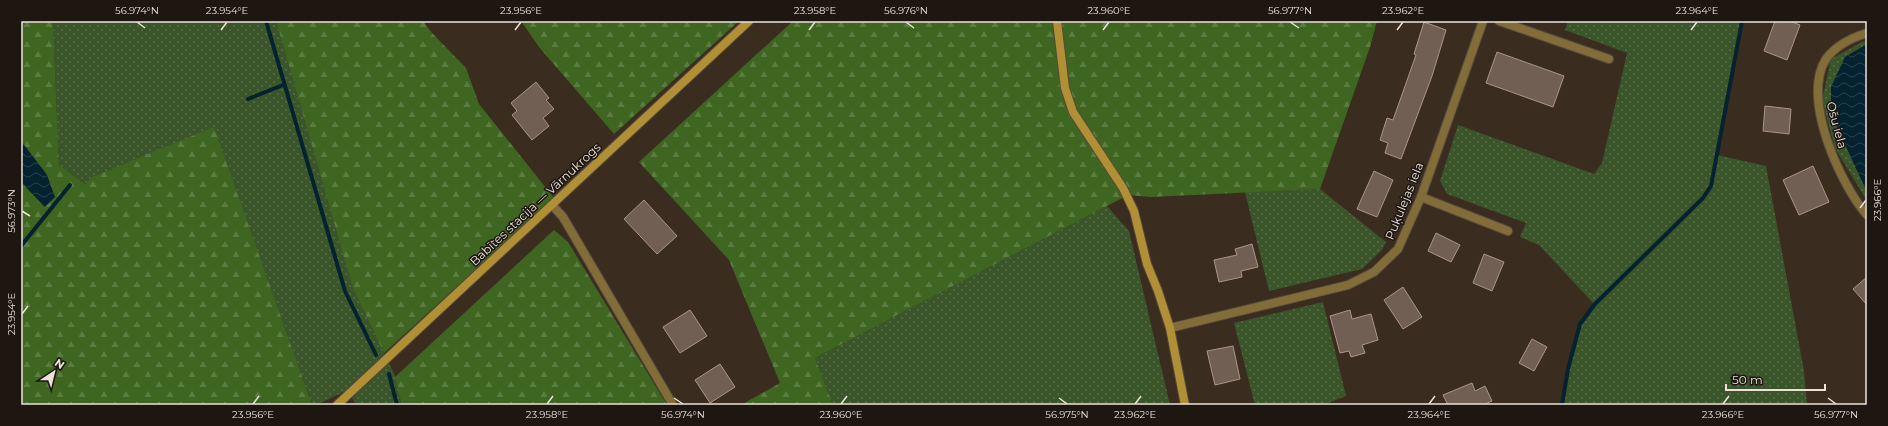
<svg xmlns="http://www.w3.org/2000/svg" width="1888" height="426" font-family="Montserrat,sans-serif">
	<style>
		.grass { fill: url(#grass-dots) }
		.forest { fill: url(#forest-firs) }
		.water { fill: url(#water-waves) }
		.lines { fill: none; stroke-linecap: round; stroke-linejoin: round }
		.stream { stroke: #04222f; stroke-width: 4 }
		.building { fill: #705f52; stroke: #a99689 }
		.street-casing { stroke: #57493e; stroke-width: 10 }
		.secondary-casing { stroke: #57493e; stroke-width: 10 }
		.street { stroke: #826d39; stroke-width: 8 }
		.secondary { stroke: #b18f35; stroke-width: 8 }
		.ticks { fill: none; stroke: #ece2db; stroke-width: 1.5 }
		.labels { text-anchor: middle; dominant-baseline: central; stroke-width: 3; stroke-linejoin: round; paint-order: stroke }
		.street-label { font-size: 12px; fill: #ece2db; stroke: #1d1611 }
		.neatline { fill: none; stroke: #ece2db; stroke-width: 1.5 }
		.ticks-label { font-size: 10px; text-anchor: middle; fill: #ece2db }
	</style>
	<defs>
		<pattern id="grass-dots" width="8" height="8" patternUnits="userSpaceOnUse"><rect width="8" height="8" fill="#3b552a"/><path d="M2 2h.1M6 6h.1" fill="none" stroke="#586d48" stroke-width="1.8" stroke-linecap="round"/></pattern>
		<pattern id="forest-firs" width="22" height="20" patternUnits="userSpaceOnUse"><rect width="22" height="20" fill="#3f6621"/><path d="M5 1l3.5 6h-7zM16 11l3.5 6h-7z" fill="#5b7c41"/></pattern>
		<pattern id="water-waves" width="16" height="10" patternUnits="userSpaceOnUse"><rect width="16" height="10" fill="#04222f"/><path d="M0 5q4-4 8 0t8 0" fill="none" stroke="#29424d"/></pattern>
	</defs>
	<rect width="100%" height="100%" fill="#3b2c20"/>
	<g class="grass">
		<polygon points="53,21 276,21 352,286 397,380 402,405 356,405 348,390 316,405 312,405 214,128 92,177 85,184 59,165"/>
		<polygon points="1568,21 1741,21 1717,155 1766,166 1804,371 1807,405 1562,405 1568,369 1580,324 1594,304 1539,245 1520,237 1526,223 1447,194 1440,181 1458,125 1594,174 1602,163 1627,53 1565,30"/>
		<polygon points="1867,41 1867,44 1845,57 1831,114 1867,192 1867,201 1835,148 1822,100 1831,59 1862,42"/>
		<polygon points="1320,189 1386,242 1382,250 1362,269 1269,291 1245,192"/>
		<polygon points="1107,206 1129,231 1170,405 833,405 815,358"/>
		<polygon points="1323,302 1346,396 1323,405 1255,405 1234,323"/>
	</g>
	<g class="forest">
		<polygon points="21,21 53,21 59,165 85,184 92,177 214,127 312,405 21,405 21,182 45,207 47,175 21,141"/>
		<polygon points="276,21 423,21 432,33 466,68 479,104 554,198 384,353 352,286"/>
		<polygon points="521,21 739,21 614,134 539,47"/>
		<polygon points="793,21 1377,21 1370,47 1320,189 1151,197 1128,195 815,358 833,405 741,405 780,383 729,260 639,162"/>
		<polygon points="554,230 568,242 667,405 402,405 395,377"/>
	</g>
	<g class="water">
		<polygon points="1867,44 1867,192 1831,114 1831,87 1845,57"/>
		<polygon points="21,141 47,175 55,197 45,207 21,182"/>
	</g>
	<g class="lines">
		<g class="stream">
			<polyline points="266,21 345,291 376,355"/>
			<polyline points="248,99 283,85"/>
			<polyline points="21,246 70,185"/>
			<polyline points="389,374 397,405"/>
			<polyline points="1562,405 1568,369 1580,324 1595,304 1703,198 1711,186 1742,21"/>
		</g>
	</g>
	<g class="building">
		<polygon points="1775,21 1790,21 1800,25 1787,60 1764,51"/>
		<polygon points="1424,22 1446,30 1432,76 1401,159 1385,153 1388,143 1380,140 1387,118 1393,120 1416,55 1414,54"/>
		<polygon points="1497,52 1564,76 1553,107 1486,83"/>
		<polygon points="536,82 549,98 546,100 554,109 543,118 549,126 532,140 512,115 517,111 511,103"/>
		<polygon points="1765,106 1791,109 1789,134 1763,131"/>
		<polygon points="1813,166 1829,202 1799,215 1783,180"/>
		<polygon points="1374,171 1393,180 1377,217 1357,209"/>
		<polygon points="644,200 677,236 657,254 624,219"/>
		<polygon points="1436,233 1460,245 1451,262 1428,251"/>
		<polygon points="1252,244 1258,267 1241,271 1242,277 1219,282 1214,260 1237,255 1235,249"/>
		<polygon points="1484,254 1504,262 1492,291 1473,283"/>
		<polygon points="1867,277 1867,305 1853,289"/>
		<polygon points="1403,287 1422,317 1403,329 1384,300"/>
		<polygon points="690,310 707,336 680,353 663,327"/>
		<polygon points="1350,310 1352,319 1371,314 1378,340 1362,345 1365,353 1351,357 1349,351 1340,353 1330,316"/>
		<polygon points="1532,339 1547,347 1534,371 1519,363"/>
		<polygon points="1233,346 1240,379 1215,385 1207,351"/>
		<polygon points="720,364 735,387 710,403 695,380"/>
		<polygon points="1472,383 1475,391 1485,386 1492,401 1483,405 1448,405 1443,395"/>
	</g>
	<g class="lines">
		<defs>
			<g id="street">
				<polyline points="1499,21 1609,59"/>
				<path d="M1867,33C1851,38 1836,45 1826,59C1801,98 1840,184 1867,215"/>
				<polyline points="1421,197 1508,231"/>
				<polyline points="552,205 563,217 673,405"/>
				<polyline points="1170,328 1348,285 1374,272 1398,249 1421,197 1483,21"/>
			</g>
			<g id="secondary">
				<polyline points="1057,21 1065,88 1073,112 1123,188 1134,211 1147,264 1158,291 1170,328 1185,405"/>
				<polyline points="337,405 749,21"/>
			</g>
		</defs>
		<use href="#street" class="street-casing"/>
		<use href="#secondary" class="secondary-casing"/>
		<use href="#street" class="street"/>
		<use href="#secondary" class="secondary"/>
	</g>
	<path class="ticks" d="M137,22L145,28M906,22L914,28M1290,22L1299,28M221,30L227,22M515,30L521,22M809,30L815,22M1103,30L1109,22M1397,30L1403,22M1691,30L1697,22M1860,208L1866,200M22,211L30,216M22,314L28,306M674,398L683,404M1059,398L1067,404M1828,398L1836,404M253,404L259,396M547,404L553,396M841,404L847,396M1135,404L1141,396M1429,404L1435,396M1723,404L1729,396"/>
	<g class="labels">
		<g class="street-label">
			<text transform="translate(1837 125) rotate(75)">Ošu iela</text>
			<text transform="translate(1404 201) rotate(-68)">Puķulejas iela</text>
			<text transform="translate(535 204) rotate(-43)">Babītes stacija — Vārnukrogs</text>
		</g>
	</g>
	<rect width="1888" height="426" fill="none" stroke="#1d1611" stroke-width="44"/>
	<g transform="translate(54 372) rotate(35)" stroke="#1d1611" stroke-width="3" paint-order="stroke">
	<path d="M0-3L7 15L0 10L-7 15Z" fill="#ece2db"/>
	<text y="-6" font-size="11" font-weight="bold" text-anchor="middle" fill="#ece2db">N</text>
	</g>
	<path d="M1726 384v6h99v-6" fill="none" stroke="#ece2db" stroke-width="2"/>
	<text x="1732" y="384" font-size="12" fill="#ece2db" stroke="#1d1611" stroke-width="3" paint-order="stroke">50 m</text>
	<rect x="22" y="22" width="1844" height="382" class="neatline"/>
	<g class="ticks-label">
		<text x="137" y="14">56.974°N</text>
		<text x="227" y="14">23.954°E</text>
		<text x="521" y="14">23.956°E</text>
		<text x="815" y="14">23.958°E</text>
		<text x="906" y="14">56.976°N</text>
		<text x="1109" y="14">23.960°E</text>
		<text x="1290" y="14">56.977°N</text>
		<text x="1403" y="14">23.962°E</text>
		<text x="1697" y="14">23.964°E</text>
		<text transform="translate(1877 200) rotate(-90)" y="4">23.966°E</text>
		<text transform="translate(11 211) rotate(-90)" y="4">56.973°N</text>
		<text transform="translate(11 314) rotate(-90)" y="4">23.954°E</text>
		<text x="253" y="418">23.956°E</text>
		<text x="547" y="418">23.958°E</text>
		<text x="683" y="418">56.974°N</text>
		<text x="841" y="418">23.960°E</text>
		<text x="1067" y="418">56.975°N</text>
		<text x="1135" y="418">23.962°E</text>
		<text x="1429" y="418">23.964°E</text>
		<text x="1723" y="418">23.966°E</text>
		<text x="1836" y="418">56.977°N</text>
	</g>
</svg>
